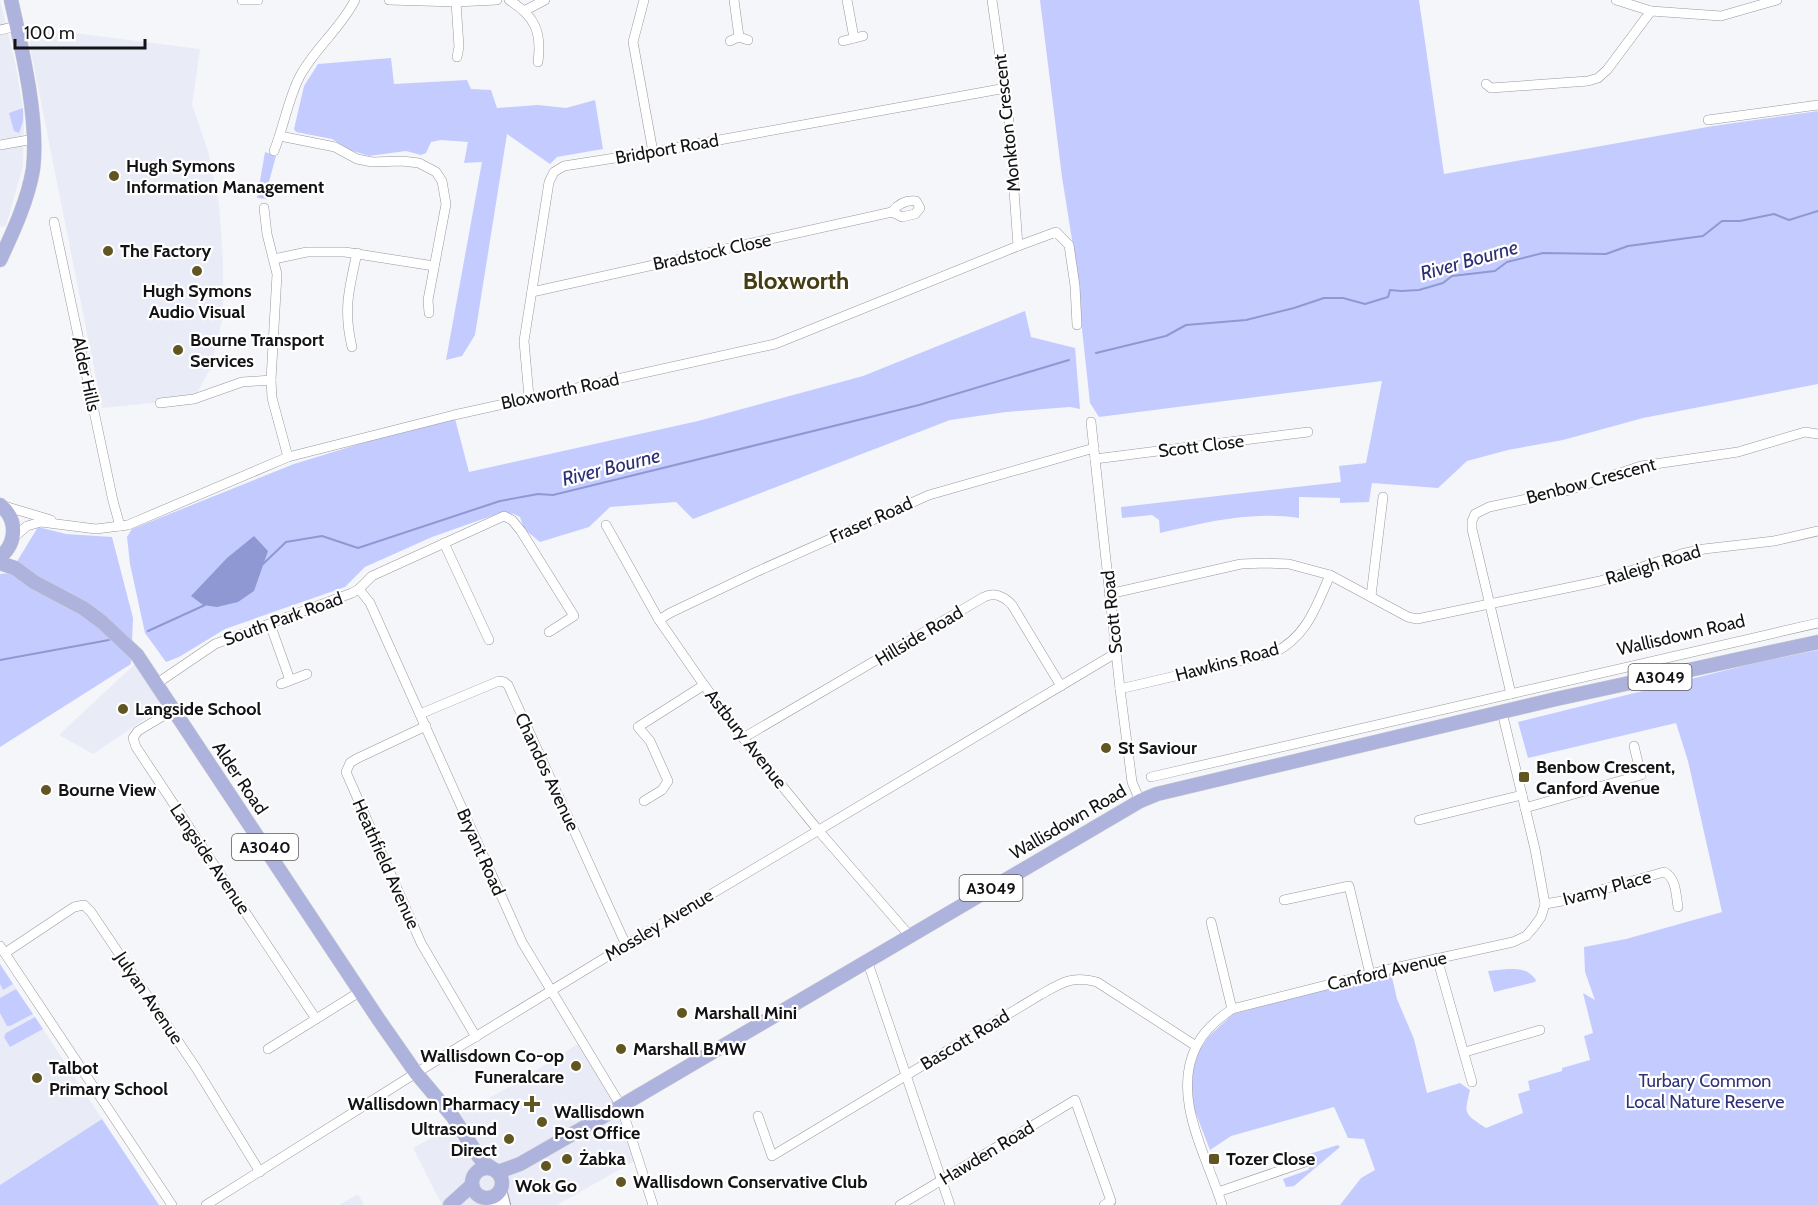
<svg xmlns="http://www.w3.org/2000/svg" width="1818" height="1205" font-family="Cabin,sans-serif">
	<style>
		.built { fill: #e9ebf7 }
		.green { fill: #c4ccff }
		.water { fill: #8f98d2 }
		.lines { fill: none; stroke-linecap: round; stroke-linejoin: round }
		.stream { stroke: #8f98d2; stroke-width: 2 }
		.minor-casing { stroke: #98999d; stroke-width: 10 }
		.tertiary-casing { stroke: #98999d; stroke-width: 12 }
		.primary-casing { stroke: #d0d0d0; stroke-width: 15 }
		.minor { stroke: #fff; stroke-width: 9 }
		.tertiary { stroke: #fff; stroke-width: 10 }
		.primary { stroke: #aeb3dd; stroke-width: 14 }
		.poi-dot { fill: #615622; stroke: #fff; stroke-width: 2 }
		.labels { text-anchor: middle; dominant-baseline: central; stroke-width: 4.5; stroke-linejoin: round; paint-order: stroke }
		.shield { fill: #fff; stroke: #5a5a5b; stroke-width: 1.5 }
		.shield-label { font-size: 16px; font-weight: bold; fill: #131315 }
		.street-label { font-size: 18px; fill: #131315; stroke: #fff }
		.poi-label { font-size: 18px; font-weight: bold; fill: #131315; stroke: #fff; text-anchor: start }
		.park-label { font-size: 18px; fill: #2f3278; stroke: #fff }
		.water-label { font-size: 20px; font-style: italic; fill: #2d2f75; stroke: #fff }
		.district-label { font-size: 24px; font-weight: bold; fill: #453d13; stroke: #fff }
	</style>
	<rect width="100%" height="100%" fill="#f5f6fa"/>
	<g class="built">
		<polygon points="0,0 16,67 24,115 23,166 6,226 0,227"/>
		<polygon points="26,27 200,49 192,105 208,151 219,204 223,262 223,316 211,367 194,399 102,408"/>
		<polygon points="136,663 167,704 93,754 59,735"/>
		<polygon points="0,964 102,1119 0,1185"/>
		<polygon points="581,1042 621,1106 638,1159 557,1205 442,1205 413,1148 433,1137 462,1131 453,1117 513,1085"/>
		<polygon points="358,1194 364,1205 339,1205"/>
	</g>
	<g class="green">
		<path d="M1040,0H1419L1444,174L1713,126L1818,111V384L1643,418L1563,440L1508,450L1467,461L1438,488L1372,483L1369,502L1340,503V498L1299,497V518C1251,511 1207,522 1160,533L1159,520L1152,515L1122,518L1121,507L1341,482L1339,466L1366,463L1382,381L1099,417L1090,403L1073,246L1062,177Z"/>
		<polygon points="391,58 394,84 467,80 471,89 491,90 497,108 538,105 566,108 595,100 603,149 557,157 550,164 507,134 475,335 462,356 446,360 482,162 464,163 468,142 441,140 431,142 426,153 421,155 406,151 369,156 350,150 332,139 296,132 294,129 304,86 318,64"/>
		<polygon points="23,108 23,121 19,133 14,131 9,113"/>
		<polygon points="265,152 276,156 267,189 269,199 257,198"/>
		<polygon points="1025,311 1031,337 1075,348 1080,409 1070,407 1006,412 950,420 693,519 676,502 610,507 589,527 540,542 524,529 520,517 514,514 500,513 432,537 365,567 345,587 225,629 179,657 166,662 145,633 130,564 127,537 132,529 294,464 454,415 469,472 698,421 863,376"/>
		<polygon points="38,527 66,534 112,537 133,618 131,664 0,747 0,574 10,573"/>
		<path d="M1818,650V1205H1340L1361,1178L1375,1170L1364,1139L1348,1138L1334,1107L1231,1136L1210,1150L1193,1106L1191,1076L1200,1048L1209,1036L1233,1014L1372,977L1391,973L1397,999L1414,1039L1427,1093L1460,1083L1470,1090C1464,1115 1464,1113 1486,1128L1523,1113L1518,1094L1530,1090L1528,1081L1562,1071V1068L1590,1060L1584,1036L1593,1033L1583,993L1595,1000L1585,972L1584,947L1626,939L1722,912L1688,761L1676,723L1528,758L1518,722L1755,663Z"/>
		<polygon points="0,964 13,984 3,990 0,984"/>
		<path d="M1508,969C1520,969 1528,969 1536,980L1535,982L1494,992L1488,971Z"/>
		<polygon points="16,989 33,1014 10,1026 7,1026 0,1013 0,998"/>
		<polygon points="35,1017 43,1029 10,1047 4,1037 6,1033"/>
		<polygon points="102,1119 159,1205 0,1205 0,1185"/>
		<polygon points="1338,1145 1340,1147 1294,1186 1286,1187 1283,1179 1308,1170 1310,1167 1306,1155"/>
	</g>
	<polygon class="water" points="254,536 268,551 254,591 238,602 217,607 203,605 191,596 227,558"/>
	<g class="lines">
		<g class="stream">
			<polyline points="1096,353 1166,336 1186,325 1246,320 1294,308 1324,298 1343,298 1365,304 1388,297 1390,290 1401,291 1419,290 1443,283 1452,276 1495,271 1507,262 1543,253 1606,254 1628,246 1703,236 1722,221 1740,221 1774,214 1789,220 1818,211"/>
			<polyline points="263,564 286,542 322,536 358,548 500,501 538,494 553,495 919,405 1069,360"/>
			<polyline points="148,631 205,605"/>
			<polyline points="0,660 109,640"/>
		</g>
		<defs>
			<g id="minor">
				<polyline points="242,0 258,0"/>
				<polyline points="389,0 456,2 497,0"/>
				<path d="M509,0C535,16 542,32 538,62"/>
				<polyline points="644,0 633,42 653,152"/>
				<polyline points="734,0 739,37"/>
				<polyline points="847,0 854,38"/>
				<polyline points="992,0 1009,122 1018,246"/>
				<polyline points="1616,0 1651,11 1721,16 1777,0"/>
				<polyline points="456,2 459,47 457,57"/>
				<polyline points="524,11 545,0"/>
				<polyline points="0,30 17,26"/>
				<polyline points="730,41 739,37 748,40"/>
				<polyline points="843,41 863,36"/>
				<polyline points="1486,84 1491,88 1588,81 1598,78 1607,70 1651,11"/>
				<polyline points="1708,120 1818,105"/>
				<polyline points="280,136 335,147 357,159 372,162 402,161 419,163 436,172 442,181 446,204 428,300 429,313"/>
				<polyline points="0,145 34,139"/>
				<path d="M274,151C284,126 288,99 300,76C315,48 341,28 355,0"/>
				<polyline points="264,208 267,234 277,274 271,380 272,398 288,457"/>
				<polyline points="54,222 113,501 120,526"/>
				<polyline points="274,259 307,252 345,252 434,266"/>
				<path d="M532,292L892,212C898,204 906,200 916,201L920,208L915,214L902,217L892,212"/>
				<path d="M352,347C343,310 349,289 357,253"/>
				<polyline points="529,397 524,341 549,182 554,172 564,166 653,152 1006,88"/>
				<polyline points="160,403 194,399 242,382 271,380"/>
				<polyline points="1091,422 1120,689 1132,782 1140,801"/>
				<polyline points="1095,459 1308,432"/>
				<polyline points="1,505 51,520"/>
				<polyline points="606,525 659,620 704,685 743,738 818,830 909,935"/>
				<polyline points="13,538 27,526 41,522 96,529 128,525 288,457 454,415 775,344 1018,246 1056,232 1069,245 1075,286 1077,325"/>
				<polyline points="444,543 489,640"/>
				<polyline points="359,589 370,603 522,942 621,1106 653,1205"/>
				<polyline points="1109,594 1241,564 1266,563 1289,564 1330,575 1408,617 1417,619 1600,581 1681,554 1704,549 1774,541 1818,531"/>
				<polyline points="1371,596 1383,497"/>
				<polyline points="659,620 670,613 756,572 929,495 1094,448"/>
				<polyline points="270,624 290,680"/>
				<polyline points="156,684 215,644 352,593 359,589 372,576 504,516 512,520 521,531 574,616 549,632"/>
				<polyline points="281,684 307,674"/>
				<path d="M1120,689L1273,653C1306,638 1316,607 1330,575"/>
				<polyline points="1511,694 1472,529 1472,521 1475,514 1489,507 1569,490 1641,466 1738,452 1805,432 1818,434"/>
				<polyline points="173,710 138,731 133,738 136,747 316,1019"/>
				<polyline points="420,714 499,681 504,682 508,685 626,945"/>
				<polyline points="426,726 356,759 350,763 346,772 421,943 476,1037"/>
				<path d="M743,738L984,597C994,592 1004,596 1012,605L1061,686"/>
				<polyline points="1151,777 1818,623"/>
				<polyline points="644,801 662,790 668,781 650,741 638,727 704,685"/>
				<polyline points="1525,808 1641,775 1634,746"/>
				<polyline points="1419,820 1522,795"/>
				<polyline points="1284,900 1349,886 1370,974"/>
				<path d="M1545,904L1562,901L1664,872C1676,877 1676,895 1678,907"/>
				<polyline points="1211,922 1232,1009"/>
				<polyline points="0,946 172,1205"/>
				<polyline points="5,953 74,907 84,905 91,912 196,1068 260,1172"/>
				<polyline points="1437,958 1472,1082"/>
				<polyline points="867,960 950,1205"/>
				<polyline points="268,1049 361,991"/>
				<polyline points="1465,1052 1540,1030"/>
				<path d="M758,1116L772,1156L1040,995C1061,983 1072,975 1097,982L1196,1046"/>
				<polyline points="1218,1192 1308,1161"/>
				<polyline points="206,1205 416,1073 626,945 1116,653"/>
				<polyline points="900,1205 1075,1100 1111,1201 1104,1205"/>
				<path d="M1222,1205C1207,1156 1170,1096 1197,1045C1204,1030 1219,1018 1232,1009L1390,969L1513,942L1526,936L1533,928L1541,917L1545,904L1535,849L1502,712"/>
			</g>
			<g id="tertiary">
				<polyline points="501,1189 505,1205"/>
				<polyline points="489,1198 496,1205"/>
			</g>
			<g id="primary">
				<path d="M0,260C13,232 28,200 33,169C39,120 22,49 11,0"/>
				<path d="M0,505C18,519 17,543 0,557"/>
				<polyline points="0,563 15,568 34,582 83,608 102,622 137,655 379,1020 416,1073 453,1117 479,1157 484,1163 495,1170"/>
				<circle cx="487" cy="1183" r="15"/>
				<polyline points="498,1172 520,1164 597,1120 1140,801 1157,794 1556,699 1818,642"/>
				<polyline points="450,1205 472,1185"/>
			</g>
		</defs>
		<use href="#minor" class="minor-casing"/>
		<use href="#tertiary" class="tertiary-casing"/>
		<use href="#primary" class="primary-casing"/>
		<use href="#minor" class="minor"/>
		<use href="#tertiary" class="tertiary"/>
		<use href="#primary" class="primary"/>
	</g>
	<g class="poi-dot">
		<circle cx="114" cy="176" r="6"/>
		<circle cx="108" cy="251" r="6"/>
		<circle cx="197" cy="271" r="6"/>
		<circle cx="178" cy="350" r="6"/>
		<circle cx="123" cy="709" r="6"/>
		<circle cx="1106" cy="748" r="6"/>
		<rect x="1518" y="771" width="12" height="12" rx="3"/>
		<circle cx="46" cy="790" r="6"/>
		<circle cx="682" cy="1013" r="6"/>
		<circle cx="621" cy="1049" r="6"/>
		<circle cx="576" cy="1066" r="6"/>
		<circle cx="37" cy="1078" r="6"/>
		<path d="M529 1095h6v6h6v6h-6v6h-6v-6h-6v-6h6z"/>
		<circle cx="542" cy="1122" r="6"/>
		<circle cx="509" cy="1139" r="6"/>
		<circle cx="567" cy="1159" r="6"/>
		<rect x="1208" y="1153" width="12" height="12" rx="3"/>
		<circle cx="546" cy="1166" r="6"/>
		<circle cx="621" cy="1182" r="6"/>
	</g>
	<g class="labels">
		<g class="shield">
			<rect x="1628.5" y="664" width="63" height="26" rx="4.5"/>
			<rect x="232" y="834" width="66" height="26" rx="4.5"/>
			<rect x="959.5" y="875" width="63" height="26" rx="4.5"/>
		</g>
		<g class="shield-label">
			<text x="1660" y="677">A3049</text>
			<text x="265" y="847">A3040</text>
			<text x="991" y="888">A3049</text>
		</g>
		<g class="street-label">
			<text transform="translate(1007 123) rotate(-96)">Monkton Crescent</text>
			<text transform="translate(667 149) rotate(-10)">Bridport Road</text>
			<text transform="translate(712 252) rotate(-12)">Bradstock Close</text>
			<text transform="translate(86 374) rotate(78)">Alder Hills</text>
			<text transform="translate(560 391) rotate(-12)">Bloxworth Road</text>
			<text transform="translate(1201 446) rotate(-7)">Scott Close</text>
			<text transform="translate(1591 481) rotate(-15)">Benbow Crescent</text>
			<text transform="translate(871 520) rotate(-24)">Fraser Road</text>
			<text transform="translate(1653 565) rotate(-17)">Raleigh Road</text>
			<text transform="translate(1112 612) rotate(-96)">Scott Road</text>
			<text transform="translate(283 619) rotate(-20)">South Park Road</text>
			<text transform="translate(1681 635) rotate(-13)">Wallisdown Road</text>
			<text transform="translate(919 636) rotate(-31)">Hillside Road</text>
			<text transform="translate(1227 662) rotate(-15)">Hawkins Road</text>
			<text transform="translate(746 739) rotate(52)">Astbury Avenue</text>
			<text transform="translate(547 772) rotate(65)">Chandos Avenue</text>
			<text transform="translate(240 778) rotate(56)">Alder Road</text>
			<text transform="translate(1068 822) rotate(-30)">Wallisdown Road</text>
			<text transform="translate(481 852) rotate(66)">Bryant Road</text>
			<text transform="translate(210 859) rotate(56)">Langside Avenue</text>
			<text transform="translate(386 864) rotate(66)">Heathfield Avenue</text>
			<text transform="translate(1607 888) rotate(-15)">Ivamy Place</text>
			<text transform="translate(659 925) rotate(-31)">Mossley Avenue</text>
			<text transform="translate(1387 971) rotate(-13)">Canford Avenue</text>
			<text transform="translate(149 998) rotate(56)">Julyan Avenue</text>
			<text transform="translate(965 1040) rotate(-31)">Bascott Road</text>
			<text transform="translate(987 1153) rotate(-31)">Hawden Road</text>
		</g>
		<g class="poi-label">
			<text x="126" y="166">Hugh Symons<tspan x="126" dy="21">Information Management</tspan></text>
			<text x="120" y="251">The Factory</text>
			<text x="197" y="291" text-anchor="middle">Hugh Symons<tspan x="197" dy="21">Audio Visual</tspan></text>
			<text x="190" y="340">Bourne Transport<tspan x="190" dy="21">Services</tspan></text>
			<text x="135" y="709">Langside School</text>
			<text x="1118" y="748">St Saviour</text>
			<text x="1536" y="767">Benbow Crescent,<tspan x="1536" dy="21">Canford Avenue</tspan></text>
			<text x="58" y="790">Bourne View</text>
			<text x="694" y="1013">Marshall Mini</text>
			<text x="633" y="1049">Marshall BMW</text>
			<text x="564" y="1056" text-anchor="end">Wallisdown Co-op<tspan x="564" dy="21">Funeralcare</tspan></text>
			<text x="49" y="1068">Talbot<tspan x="49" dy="21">Primary School</tspan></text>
			<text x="520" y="1104" text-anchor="end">Wallisdown Pharmacy</text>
			<text x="554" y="1112">Wallisdown<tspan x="554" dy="21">Post Office</tspan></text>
			<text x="497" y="1129" text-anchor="end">Ultrasound<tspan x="497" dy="21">Direct</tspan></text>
			<text x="579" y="1159">Żabka</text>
			<text x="1226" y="1159">Tozer Close</text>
			<text x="633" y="1182">Wallisdown Conservative Club</text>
			<text x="546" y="1186" text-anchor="middle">Wok Go</text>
		</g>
		<g class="park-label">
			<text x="1705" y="1081">Turbary Common<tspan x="1705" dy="21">Local Nature Reserve</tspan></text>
		</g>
		<g class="water-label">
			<text transform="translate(1469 260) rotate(-16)">River Bourne</text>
			<text transform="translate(611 467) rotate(-14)">River Bourne</text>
		</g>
		<g class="district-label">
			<text x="796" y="280">Bloxworth</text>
		</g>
	</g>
	<path d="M15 39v9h130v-9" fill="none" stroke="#131315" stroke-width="3"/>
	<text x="24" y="39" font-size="18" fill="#131315" stroke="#ffffff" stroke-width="4.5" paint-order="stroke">100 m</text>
</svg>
